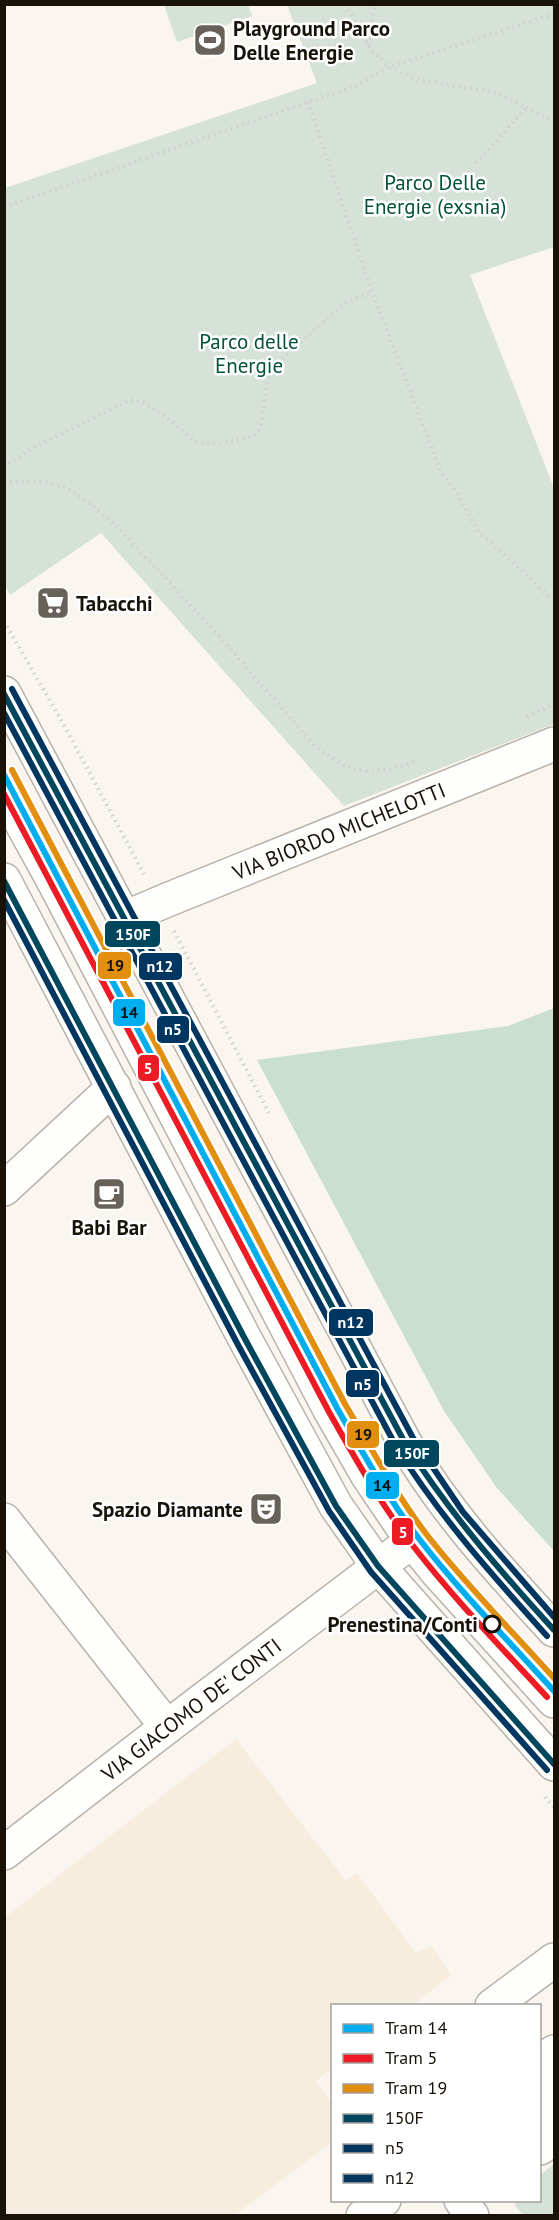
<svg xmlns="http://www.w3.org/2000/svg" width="559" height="2220" font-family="'PT Sans',sans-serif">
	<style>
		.built { fill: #f6eddf }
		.green { fill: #d6e2d7 }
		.forest { fill: #cadfd0 }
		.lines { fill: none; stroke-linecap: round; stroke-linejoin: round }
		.minor-casing { stroke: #b8b2ab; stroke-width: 36 }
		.major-casing { stroke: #b8b2ab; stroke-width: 36 }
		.path { stroke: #d1d0ce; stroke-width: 4; stroke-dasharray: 1.5 4.5; stroke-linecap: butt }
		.minor { stroke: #fefefd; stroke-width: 33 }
		.major { stroke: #fefefd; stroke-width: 33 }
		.bus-1-casing { stroke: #fff; stroke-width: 10 }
		.bus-2-casing { stroke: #fff; stroke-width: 10 }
		.bus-3-casing { stroke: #fff; stroke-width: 10 }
		.bus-1 { stroke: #00475d; stroke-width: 6 }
		.bus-2 { stroke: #00365f; stroke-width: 6 }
		.bus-3 { stroke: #00365f; stroke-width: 6 }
		.tram-1-casing { stroke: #fff; stroke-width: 10 }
		.tram-2-casing { stroke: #fff; stroke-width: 10 }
		.tram-3-casing { stroke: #fff; stroke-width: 10 }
		.tram-1 { stroke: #00adef; stroke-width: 6 }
		.tram-2 { stroke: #ed1c24; stroke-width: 6 }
		.tram-3 { stroke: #e28e0e; stroke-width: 6 }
		.stop-dot { fill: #fff; stroke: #191209; stroke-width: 3 }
		.labels { text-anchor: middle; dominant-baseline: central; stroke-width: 5; stroke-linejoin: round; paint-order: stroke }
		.poi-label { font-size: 21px; font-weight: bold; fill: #191209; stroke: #fff; text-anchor: start }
		.park-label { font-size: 21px; fill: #025336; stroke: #fff }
		.street-label { font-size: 21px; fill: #191209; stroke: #fff }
		.stop-label { font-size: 21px; font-weight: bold; fill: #191209; stroke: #fff; text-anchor: end }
		.line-badge { stroke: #fff; stroke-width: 2 }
		.badge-label { font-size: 16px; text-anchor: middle; font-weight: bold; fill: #fff }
		.pale-badge-label { font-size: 16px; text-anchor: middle; font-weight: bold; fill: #111 }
	</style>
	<rect width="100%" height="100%" fill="#faf5ef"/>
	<polygon class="built" points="236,1739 346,1881 357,1873 416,1953 432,1946 451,1975 413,2005 332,2006 332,2068 316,2081 332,2104 332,2142 235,2215 5,2215 5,1917"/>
	<g class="green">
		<polygon points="164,5 248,5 252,16 177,42"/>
		<polygon points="287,5 554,5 554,247 470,275 554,488 554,724 344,806 101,533 10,595 5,585 5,188 317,83"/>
		<polygon points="554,2164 554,2215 523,2215 515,2206 516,2201 540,2200 540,2175"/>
	</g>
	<polygon class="forest" points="554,1008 554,1551 497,1488 444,1411 257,1060 508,1026"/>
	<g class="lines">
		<defs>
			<g id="minor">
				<polyline points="4,791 53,880 330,1410 368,1476 412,1541 437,1572 554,1701"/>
				<path id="s1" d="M125,918L167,900L554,744"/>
				<polyline points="4,1189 114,1087"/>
				<polyline points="4,1520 167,1727"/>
				<path id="s2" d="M4,1853L167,1727L412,1541"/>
				<polyline points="492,2006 554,1960"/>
				<polyline points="540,2063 554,2052"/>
				<polyline points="540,2091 554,2080"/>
				<polyline points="540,2122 554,2111"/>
				<polyline points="540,2148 554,2138"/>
				<polyline points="461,2200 472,2216"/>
				<polyline points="363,2216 384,2200"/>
			</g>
			<g id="major">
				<path d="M4,693L405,1443C447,1514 499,1570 554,1630"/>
				<polyline points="4,880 245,1339 336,1506 378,1566 554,1764"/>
			</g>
		</defs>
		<use href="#minor" class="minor-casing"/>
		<use href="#major" class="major-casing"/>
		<g class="path">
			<polyline points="346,4 368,46 389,67 419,80 499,93 554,122"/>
			<polyline points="368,45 375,4"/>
			<polyline points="308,102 370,286 441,472 458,494 478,531 554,601"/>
			<polyline points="476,163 527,107"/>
			<polyline points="4,207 355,86 389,67 554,14"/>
			<path d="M4,467L31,449L130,400L144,403L158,411L198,443H223L254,436C268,423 259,386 275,366L334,312L349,301L373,292"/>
			<path d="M4,483C26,480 47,479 67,489C101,506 125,537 152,564C208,622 260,683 313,744C351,775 368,777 414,762"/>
			<polyline points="4,621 65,727 144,874"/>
			<polyline points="527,717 554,704"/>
			<polyline points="174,931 269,1113"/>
			<polyline points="545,1797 554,1807"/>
		</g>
		<use href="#minor" class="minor"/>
		<use href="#major" class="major"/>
		<defs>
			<g id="bus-1">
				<path d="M4,694L405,1443C448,1511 500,1571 554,1630"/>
				<polyline points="4,881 245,1339 336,1506 378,1566 554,1764"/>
			</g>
			<g id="bus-2">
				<path d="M4,713L397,1448C440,1517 493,1576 547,1636"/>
				<polyline points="4,900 237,1343 329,1511 371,1572 547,1770"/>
			</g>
			<polyline id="bus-3" points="12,689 413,1438 463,1512 554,1617"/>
		</defs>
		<use href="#bus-1" class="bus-1-casing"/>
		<use href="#bus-2" class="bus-2-casing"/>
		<use href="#bus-3" class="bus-3-casing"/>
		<use href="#bus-1" class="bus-1"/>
		<use href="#bus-2" class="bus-2"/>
		<use href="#bus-3" class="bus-3"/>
		<defs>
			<path id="tram-1" d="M4,775L337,1408C363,1453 388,1499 420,1540C461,1593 509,1641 554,1691"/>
			<path id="tram-2" d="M4,794L329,1412C355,1458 381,1505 414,1547C455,1600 502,1648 547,1697"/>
			<path id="tram-3" d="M12,770L345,1404C371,1448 396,1494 427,1535C466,1585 512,1631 554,1678"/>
		</defs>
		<use href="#tram-1" class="tram-1-casing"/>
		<use href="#tram-2" class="tram-2-casing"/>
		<use href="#tram-3" class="tram-3-casing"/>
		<use href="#tram-1" class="tram-1"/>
		<use href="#tram-2" class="tram-2"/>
		<use href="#tram-3" class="tram-3"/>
	</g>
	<defs>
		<symbol id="stadium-square" viewBox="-11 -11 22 22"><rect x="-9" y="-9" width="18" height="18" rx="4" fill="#68615a" stroke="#fff"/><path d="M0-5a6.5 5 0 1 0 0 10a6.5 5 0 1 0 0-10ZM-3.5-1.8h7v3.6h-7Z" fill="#fff"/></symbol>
		<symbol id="supermarket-square" viewBox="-11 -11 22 22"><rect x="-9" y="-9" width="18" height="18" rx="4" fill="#68615a" stroke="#fff"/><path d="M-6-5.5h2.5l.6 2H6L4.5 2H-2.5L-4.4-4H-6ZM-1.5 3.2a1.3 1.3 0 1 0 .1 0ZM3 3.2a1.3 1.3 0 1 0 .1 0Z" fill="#fff"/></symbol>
		<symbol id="cafe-square" viewBox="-11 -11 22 22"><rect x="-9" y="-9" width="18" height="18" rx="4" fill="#68615a" stroke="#fff"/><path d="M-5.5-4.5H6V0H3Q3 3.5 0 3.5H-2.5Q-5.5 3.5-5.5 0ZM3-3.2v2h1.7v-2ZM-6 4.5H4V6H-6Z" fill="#fff"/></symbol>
		<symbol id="theatre-square" viewBox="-11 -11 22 22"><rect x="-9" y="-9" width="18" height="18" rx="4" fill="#68615a" stroke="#fff"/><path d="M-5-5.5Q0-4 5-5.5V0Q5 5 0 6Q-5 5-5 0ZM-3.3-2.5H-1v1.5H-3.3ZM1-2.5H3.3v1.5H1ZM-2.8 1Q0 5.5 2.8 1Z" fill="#fff"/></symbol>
	</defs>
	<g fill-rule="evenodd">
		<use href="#stadium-square" x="191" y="21" width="38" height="38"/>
		<use href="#supermarket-square" x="34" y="584" width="38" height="38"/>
		<use href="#cafe-square" x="90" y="1175" width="38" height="38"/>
		<use href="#theatre-square" x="247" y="1490" width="38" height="38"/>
	</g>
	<circle class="stop-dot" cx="492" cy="1624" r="8"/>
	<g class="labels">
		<g class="poi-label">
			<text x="233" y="28">Playground Parco<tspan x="233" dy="24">Delle Energie</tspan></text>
			<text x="76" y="603">Tabacchi</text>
			<text x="109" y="1227" text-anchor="middle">Babi Bar</text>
			<text x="243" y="1509" text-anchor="end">Spazio Diamante</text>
		</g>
		<g class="park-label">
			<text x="435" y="182">Parco Delle<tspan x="435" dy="24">Energie (exsnia)</tspan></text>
			<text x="249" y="341">Parco delle<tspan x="249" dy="24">Energie</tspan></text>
		</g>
		<g class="street-label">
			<text stroke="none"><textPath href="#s1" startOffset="231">VIA BIORDO MICHELOTTI</textPath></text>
			<text stroke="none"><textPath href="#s2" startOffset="236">VIA GIACOMO DE' CONTI</textPath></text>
		</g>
		<g class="stop-label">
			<text x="478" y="1624">Prenestina/Conti</text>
		</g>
	</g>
	<g class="line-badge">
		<rect x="104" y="920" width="57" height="28" rx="6" fill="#00475d"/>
		<rect x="97" y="951" width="35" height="29" rx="6" fill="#e28e0e"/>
		<rect x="138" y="952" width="45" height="29" rx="6" fill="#00365f"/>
		<rect x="112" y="998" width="34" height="29" rx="6" fill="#00adef"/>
		<rect x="156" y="1015" width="34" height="29" rx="6" fill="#00365f"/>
		<rect x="137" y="1054" width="23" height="28" rx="6" fill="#ed1c24"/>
		<rect x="328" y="1308" width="46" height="29" rx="6" fill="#00365f"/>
		<rect x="345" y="1369" width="35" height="29" rx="6" fill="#00365f"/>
		<rect x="346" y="1420" width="34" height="29" rx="6" fill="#e28e0e"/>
		<rect x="383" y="1439" width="57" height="29" rx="6" fill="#00475d"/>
		<rect x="365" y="1471" width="35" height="29" rx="6" fill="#00adef"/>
		<rect x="391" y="1517" width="23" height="29" rx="6" fill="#ed1c24"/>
	</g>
	<g class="badge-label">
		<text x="133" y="940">150F</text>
		<text x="160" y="972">n12</text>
		<text x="173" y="1035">n5</text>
		<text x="148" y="1074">5</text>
		<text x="351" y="1328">n12</text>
		<text x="363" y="1390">n5</text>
		<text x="412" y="1459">150F</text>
		<text x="403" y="1538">5</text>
	</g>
	<g class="pale-badge-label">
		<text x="115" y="971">19</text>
		<text x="129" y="1018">14</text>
		<text x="363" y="1440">19</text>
		<text x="382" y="1491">14</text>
	</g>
	<rect width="559" height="2220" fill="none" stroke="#191209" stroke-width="12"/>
	<rect x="331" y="2004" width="210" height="198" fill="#ffffff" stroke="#a3a09d" stroke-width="1.5"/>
	<rect x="343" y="2024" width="30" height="9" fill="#00adef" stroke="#a3a09d" stroke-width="1.5"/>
	<text x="385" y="2034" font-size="18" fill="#191209">Tram 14</text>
	<rect x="343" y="2054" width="30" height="9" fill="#ed1c24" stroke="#a3a09d" stroke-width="1.5"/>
	<text x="385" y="2064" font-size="18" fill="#191209">Tram 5</text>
	<rect x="343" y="2084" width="30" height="9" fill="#e28e0e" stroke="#a3a09d" stroke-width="1.5"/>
	<text x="385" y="2094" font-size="18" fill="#191209">Tram 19</text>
	<rect x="343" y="2114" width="30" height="9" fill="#00475d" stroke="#a3a09d" stroke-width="1.5"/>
	<text x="385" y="2124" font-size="18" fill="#191209">150F</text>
	<rect x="343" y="2144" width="30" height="9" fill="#00365f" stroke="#a3a09d" stroke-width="1.5"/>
	<text x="385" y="2154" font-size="18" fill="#191209">n5</text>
	<rect x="343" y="2174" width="30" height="9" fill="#00365f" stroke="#a3a09d" stroke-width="1.5"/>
	<text x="385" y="2184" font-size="18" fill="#191209">n12</text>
</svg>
